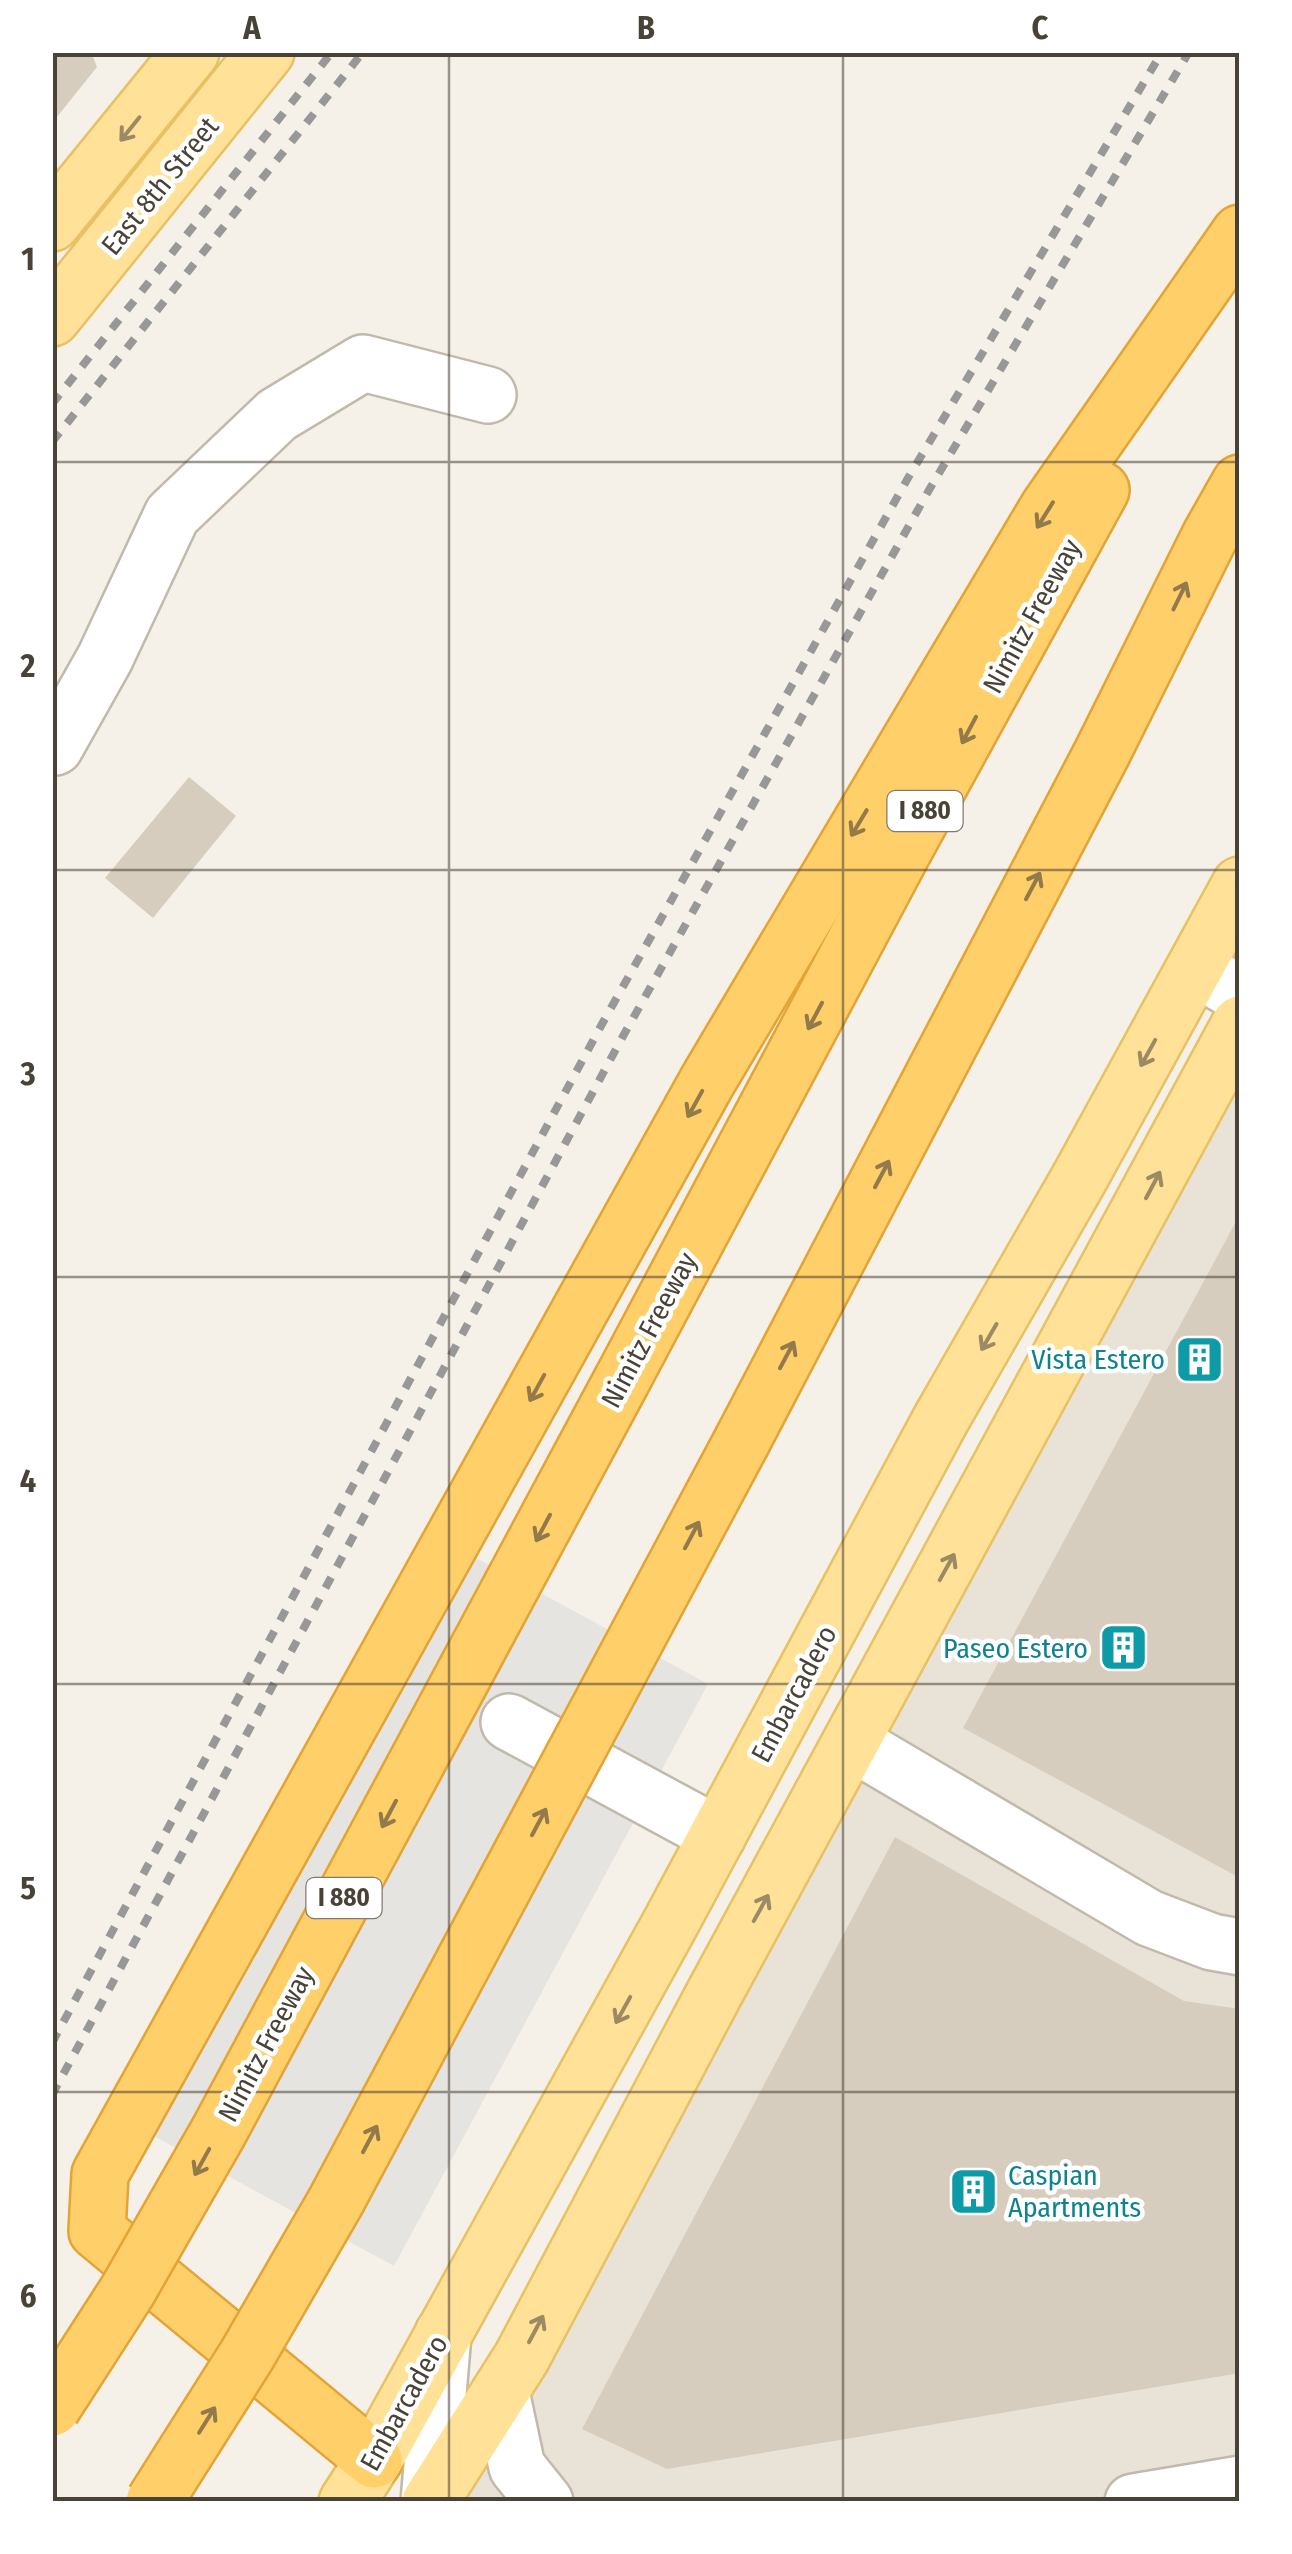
<svg xmlns="http://www.w3.org/2000/svg" width="1292" height="2554" font-family="'Fira Sans Condensed',sans-serif">
	<style>
		.residential { fill: #e9e3d7 }
		.parking { fill: #e6e4e1 }
		.building { fill: #d7cdbe }
		.lines { fill: none; stroke-linecap: round; stroke-linejoin: round }
		.minor-casing { stroke: #c1b9ab; stroke-width: 60 }
		.major-casing { stroke: #e8c164; stroke-width: 60 }
		.highway-casing { stroke: #e3a435; stroke-width: 60 }
		.minor { stroke: #fff; stroke-width: 55 }
		.major { stroke: #ffe298; stroke-width: 55 }
		.highway { stroke: #ffcf6a; stroke-width: 55 }
		.rail { stroke: #989898; stroke-width: 8; stroke-dasharray: 12 12; stroke-linecap: butt }
		.highway-bridge-casing { stroke: #e3a435; stroke-width: 60; stroke-linecap: butt }
		.highway-bridge { stroke: #ffcf6a; stroke-width: 55 }
		.oneway { stroke: #9b8a63 }
		.oneway2 { stroke: #927a4b }
		.grid { fill: none; stroke: #494237; stroke-width: 2.5; stroke-opacity: 0.55 }
		.labels { text-anchor: middle; dominant-baseline: central; stroke-width: 9; stroke-linejoin: round; paint-order: stroke }
		.shield { fill: #fff; stroke: #807b73; stroke-width: 2.5 }
		.shield-label { font-size: 25px; font-weight: bold; fill: #494237 }
		.street-label { font-size: 28px; fill: #494237; stroke: #fff }
		.culture-label { font-size: 28px; fill: #0d838f; stroke: #fff; text-anchor: end }
		.neatline { fill: none; stroke: #494237; stroke-width: 4 }
		.grid-label { font-size: 32px; text-anchor: middle; font-weight: bold; fill: #494237 }
	</style>
	<rect width="100%" height="100%" fill="#f5f1e9"/>
	<polygon class="residential" points="1239,1080 1239,2501 462,2501"/>
	<polygon class="parking" points="465,1552 708,1684 394,2266 150,2134"/>
	<g class="building">
		<polygon points="52,52 91,52 97,67 52,123"/>
		<polygon points="189,777 236,816 153,918 105,878"/>
		<polygon points="1240,1214 1240,1878 963,1728"/>
		<polygon points="895,1837 1184,2001 1240,2009 1240,2373 667,2469 582,2429"/>
	</g>
	<g class="lines">
		<defs>
			<g id="minor">
				<polyline points="55,747 105,658 172,515 277,415 363,363 488,395"/>
				<polyline points="1195,968 1240,994"/>
				<polyline points="509,1722 718,1835"/>
				<polyline points="851,1742 1149,1918 1212,1942 1240,1947"/>
				<polyline points="501,2392 517,2467 545,2502"/>
				<polyline points="429,2502 443,2334"/>
				<polyline points="1133,2502 1240,2484"/>
			</g>
			<g id="major">
				<polyline points="52,223 191,52"/>
				<polyline points="52,318 266,52"/>
				<polyline points="347,2502 374,2460 670,1924 941,1419 1080,1177 1240,885"/>
				<polyline points="430,2502 522,2357 714,1994 1240,1024"/>
			</g>
			<g id="highway">
				<polyline points="622,1380 900,857 1101,490"/>
				<polyline points="742,1441 1103,751 1210,536 1240,483"/>
				<polyline points="374,2460 97,2231 100,2174 708,1080 1048,508 1240,233"/>
			</g>
		</defs>
		<use href="#minor" class="minor-casing"/>
		<use href="#major" class="major-casing"/>
		<use href="#highway" class="highway-casing"/>
		<use href="#minor" class="minor"/>
		<use href="#major" class="major"/>
		<use href="#highway" class="highway"/>
		<g class="rail">
			<polyline points="52,404 332,52"/>
			<polyline points="52,442 363,52"/>
			<polyline points="52,2043 602,1024 908,478 1162,52"/>
			<polyline points="52,2095 622,1038 929,490 1189,52"/>
		</g>
		<defs>
			<g id="highway-bridge">
				<polyline points="52,2408 128,2290 219,2131 622,1380"/>
				<polyline points="154,2502 247,2355 336,2201 742,1441"/>
			</g>
		</defs>
		<use href="#highway-bridge" class="highway-bridge-casing"/>
		<use href="#highway-bridge" class="highway-bridge"/>
	</g>
	<defs><path id="oneway-shaft" d="M-6 0H5M1.5-3L5.5 0L1.5 3" fill="none" stroke-width="1.6" stroke-linecap="round" stroke-linejoin="round" transform="scale(2.5)"/></defs>
	<g class="oneway">
		<use href="#oneway-shaft" transform="translate(130 129) rotate(129)"/>
		<use href="#oneway-shaft" transform="translate(1148 1053) rotate(119)"/>
		<use href="#oneway-shaft" transform="translate(1153 1185) rotate(-62)"/>
		<use href="#oneway-shaft" transform="translate(989 1337) rotate(120)"/>
		<use href="#oneway-shaft" transform="translate(947 1567) rotate(-61)"/>
		<use href="#oneway-shaft" transform="translate(761 1908) rotate(-61)"/>
		<use href="#oneway-shaft" transform="translate(623 2010) rotate(119)"/>
		<use href="#oneway-shaft" transform="translate(536 2329) rotate(-62)"/>
	</g>
	<g class="oneway2">
		<use href="#oneway-shaft" transform="translate(1045 515) rotate(122)"/>
		<use href="#oneway-shaft" transform="translate(1180 596) rotate(-64)"/>
		<use href="#oneway-shaft" transform="translate(969 730) rotate(118)"/>
		<use href="#oneway-shaft" transform="translate(859 823) rotate(121)"/>
		<use href="#oneway-shaft" transform="translate(1033 886) rotate(-62)"/>
		<use href="#oneway-shaft" transform="translate(815 1016) rotate(118)"/>
		<use href="#oneway-shaft" transform="translate(695 1104) rotate(119)"/>
		<use href="#oneway-shaft" transform="translate(882 1174) rotate(-62)"/>
		<use href="#oneway-shaft" transform="translate(787 1355) rotate(-62)"/>
		<use href="#oneway-shaft" transform="translate(537 1388) rotate(119)"/>
		<use href="#oneway-shaft" transform="translate(543 1528) rotate(118)"/>
		<use href="#oneway-shaft" transform="translate(692 1535) rotate(-62)"/>
		<use href="#oneway-shaft" transform="translate(389 1814) rotate(118)"/>
		<use href="#oneway-shaft" transform="translate(539 1822) rotate(-62)"/>
		<use href="#oneway-shaft" transform="translate(370 2139) rotate(-62)"/>
		<use href="#oneway-shaft" transform="translate(202 2162) rotate(119)"/>
		<use href="#oneway-shaft" transform="translate(207 2420) rotate(-58)"/>
	</g>
	<path class="grid" d="M449,52V2502M843,52V2502M52,462H1240M52,870H1240M52,1277H1240M52,1684H1240M52,2092H1240"/>
	<defs>
		<symbol id="building-square" viewBox="-11 -11 22 22"><rect x="-9" y="-9" width="18" height="18" rx="4" fill="#0f9aa8" stroke="#fff"/><path d="M-4-6H4V6H1V3H-1V6H-4ZM-2.5-4.3h1.7v1.8h-1.7ZM.8-4.3h1.7v1.8H.8ZM-2.5-1h1.7V.8h-1.7ZM.8-1h1.7V.8H.8Z" fill="#fff"/></symbol>
	</defs>
	<g fill-rule="evenodd">
		<use href="#building-square" x="1172" y="1332" width="55" height="55"/>
		<use href="#building-square" x="1096" y="1620" width="55" height="55"/>
		<use href="#building-square" x="946" y="2164" width="55" height="55"/>
	</g>
	<g class="labels">
		<g class="shield">
			<rect x="887.5" y="791" width="75" height="40" rx="8"/>
			<rect x="306.5" y="1878" width="75" height="40" rx="8"/>
		</g>
		<g class="shield-label">
			<text x="925" y="811">I 880</text>
			<text x="344" y="1898">I 880</text>
		</g>
		<g class="street-label">
			<text transform="translate(160 186) rotate(-51)">East 8th Street</text>
			<text transform="translate(1032 616) rotate(-61)">Nimitz Freeway</text>
			<text transform="translate(649 1330) rotate(-62)">Nimitz Freeway</text>
			<text transform="translate(794 1694) rotate(-62)">Embarcadero</text>
			<text transform="translate(266 2044) rotate(-62)">Nimitz Freeway</text>
			<text transform="translate(404 2403) rotate(-61)">Embarcadero</text>
		</g>
		<g class="culture-label">
			<text x="1165" y="1359">Vista Estero</text>
			<text x="1088" y="1648">Paseo Estero</text>
			<text x="1008" y="2175" text-anchor="start">Caspian<tspan x="1008" dy="32">Apartments</tspan></text>
		</g>
	</g>
	<rect width="1292" height="2554" fill="none" stroke="#ffffff" stroke-width="110"/>
	<rect x="55" y="55" width="1182" height="2444" class="neatline"/>
	<g class="grid-label">
		<text x="252" y="39">A</text>
		<text x="646" y="39">B</text>
		<text x="1040" y="39">C</text>
		<text x="28" y="270">1</text>
		<text x="28" y="677">2</text>
		<text x="28" y="1085">3</text>
		<text x="28" y="1492">4</text>
		<text x="28" y="1899">5</text>
		<text x="28" y="2307">6</text>
	</g>
</svg>
